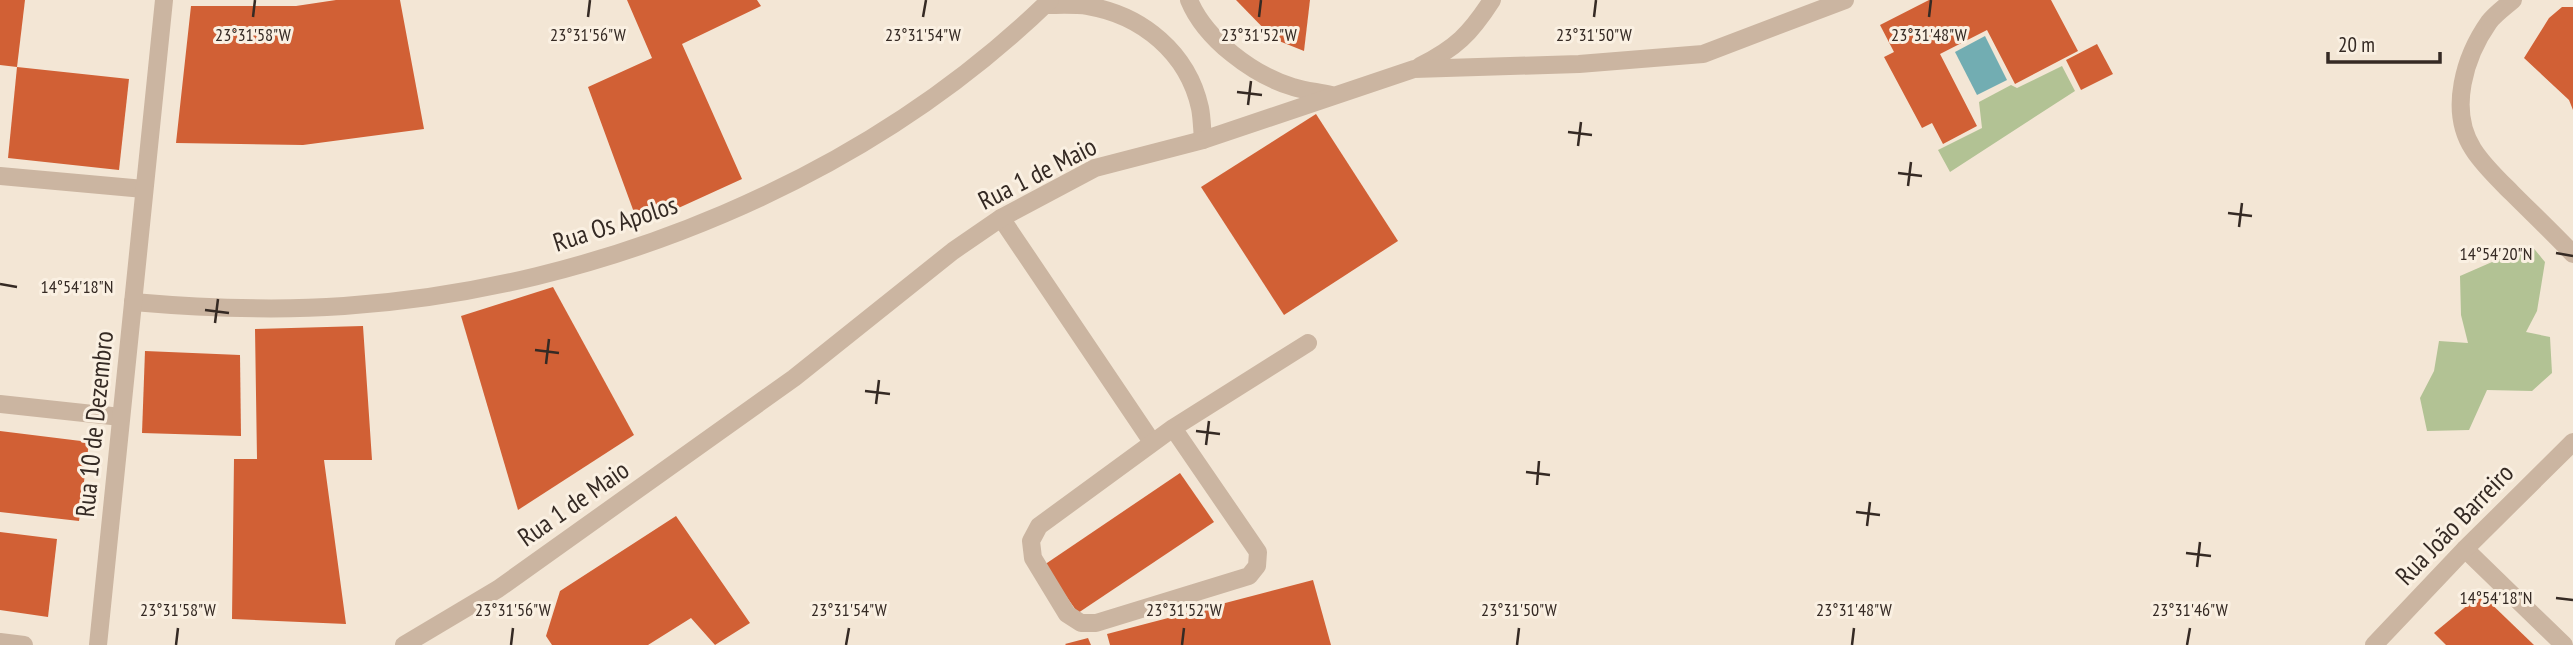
<svg xmlns="http://www.w3.org/2000/svg" width="2573" height="645" font-family="'PT Sans Narrow',sans-serif">
	<style>
		.green { fill: #b2c294 }
		.water { fill: #72adb2 }
		.building { fill: #d16035 }
		.lines { fill: none; stroke-linecap: round; stroke-linejoin: round }
		.street { stroke: #cbb5a1; stroke-width: 18 }
		.ticks { fill: none; stroke: #352a24; stroke-width: 2.5 }
		.labels { text-anchor: middle; dominant-baseline: central; stroke-width: 6; stroke-linejoin: round; paint-order: stroke }
		.street-label { font-size: 26px; fill: #352a24; stroke: #faf0e2 }
		.ticks-label { font-size: 18px; text-anchor: middle; fill: #352a24; stroke: #faf0e2; stroke-width: 6; stroke-linejoin: round; paint-order: stroke }
	</style>
	<rect width="100%" height="100%" fill="#f3e6d5"/>
	<g class="green">
		<polygon points="2062,66 2075,91 1950,172 1938,150 1982,128 1979,102 2011,85 2017,88"/>
		<polygon points="2531,245 2545,262 2537,311 2526,332 2550,337 2552,373 2532,391 2487,390 2469,430 2427,431 2420,398 2434,371 2439,341 2468,343 2461,315 2460,276"/>
	</g>
	<polygon class="water" points="1985,36 2007,80 1977,95 1955,52"/>
	<g class="building">
		<polygon points="0,0 25,0 17,67 0,65"/>
		<polygon points="336,0 400,0 424,129 303,145 176,143 191,6 296,6"/>
		<polygon points="627,0 757,0 761,6 682,44 742,179 639,226 588,87 652,58"/>
		<polygon points="1236,0 1310,0 1304,51 1274,39"/>
		<polygon points="1929,0 2051,0 2078,51 2015,84 1987,30 1940,54 1977,126 1943,144 1932,123 1922,128 1884,57 1894,52 1880,25"/>
		<polygon points="2562,7 2573,7 2573,110 2569,100 2524,58 2549,18"/>
		<polygon points="2097,44 2113,74 2081,90 2066,60"/>
		<polygon points="17,67 129,79 119,170 8,158"/>
		<polygon points="1316,114 1398,241 1284,315 1201,187"/>
		<polygon points="553,287 634,435 518,510 461,316"/>
		<polygon points="363,326 372,460 324,460 346,624 232,619 234,459 257,459 255,329"/>
		<polygon points="145,351 240,355 241,436 142,433"/>
		<polygon points="0,431 89,442 79,521 0,512"/>
		<polygon points="1180,473 1214,522 1078,613 1044,565"/>
		<polygon points="676,516 750,623 715,645 691,618 648,645 552,645 546,636 560,591"/>
		<polygon points="0,532 57,539 48,617 0,610"/>
		<polygon points="1313,580 1331,645 1110,645 1107,634"/>
		<polygon points="2481,594 2534,645 2446,645 2434,633"/>
		<polygon points="1088,638 1091,645 1066,645 1065,644"/>
	</g>
	<g class="lines">
		<g class="street">
			<path d="M1189,0C1205,39 1253,75 1293,87C1305,91 1319,92 1331,95"/>
			<path d="M2513,0C2505,7 2495,14 2489,22C2465,56 2448,110 2473,149C2483,165 2498,179 2512,193C2532,213 2553,233 2573,254"/>
			<path d="M1045,5C1059,5 1074,4 1088,6C1142,15 1188,53 1200,108C1202,118 1202,129 1203,140"/>
			<path d="M1420,66C1456,48 1470,34 1492,0"/>
			<polyline points="0,176 144,189"/>
			<polyline points="1001,218 1152,442"/>
			<path d="M133,302C203,308 274,311 344,306C600,289 866,179 1050,0"/>
			<polyline points="0,404 121,417"/>
			<polyline points="1173,428 1258,552 1257,566 1249,576 1096,623 1081,623 1067,614 1033,558 1031,541 1039,526 1173,428 1308,343"/>
			<polyline points="2465,549 2564,645"/>
			<polyline points="0,642 24,645"/>
			<polyline points="98,645 164,0"/>
			<polyline points="404,645 498,589 794,378 953,251 1001,218 1095,168 1203,140 1414,69 1579,64 1703,54 1845,0"/>
			<polyline points="2374,645 2465,549 2573,442"/>
		</g>
	</g>
	<path class="ticks" d="M253,17L255,0M588,17L590,0M923,17L926,0M1259,17L1261,0M1594,17L1596,0M1929,17L1931,0M1237,92L1262,95M1248,105L1251,81M1568,132L1592,135M1578,146L1581,122M1898,173L1922,176M1908,186L1911,162M2228,213L2252,216M2239,227L2242,203M2556,253L2573,256M0,284L17,287M205,310L229,313M215,323L218,299M535,350L559,353M546,364L549,339M865,391L890,394M876,404L879,380M1196,431L1220,434M1206,445L1209,421M1526,472L1550,475M1537,485L1539,461M1856,512L1880,515M1867,526L1870,502M2186,553L2211,556M2197,567L2200,542M2556,598L2573,600M176,645L178,628M511,645L513,628M846,645L849,628M1182,645L1184,628M1517,645L1519,628M1852,645L1854,628M2187,645L2190,628"/>
	<g class="labels">
		<g class="street-label">
			<text transform="translate(1037 173) rotate(-27)">Rua 1 de Maio</text>
			<text transform="translate(615 223) rotate(-18)">Rua Os Apolos</text>
			<text transform="translate(94 424) rotate(-84)">Rua 10 de Dezembro</text>
			<text transform="translate(573 503) rotate(-35)">Rua 1 de Maio</text>
			<text transform="translate(2454 524) rotate(-46)">Rua João Barreiro</text>
		</g>
	</g>
	<g class="ticks-label">
		<text x="1259" y="41">23°31'52"W</text>
		<text x="1929" y="41">23°31'48"W</text>
		<text x="253" y="41">23°31'58"W</text>
		<text x="588" y="41">23°31'56"W</text>
		<text x="923" y="41">23°31'54"W</text>
		<text x="1594" y="41">23°31'50"W</text>
		<text x="2496" y="260">14°54'20"N</text>
		<text x="77" y="293">14°54'18"N</text>
		<text x="2496" y="604">14°54'18"N</text>
		<text x="178" y="616">23°31'58"W</text>
		<text x="513" y="616">23°31'56"W</text>
		<text x="849" y="616">23°31'54"W</text>
		<text x="1184" y="616">23°31'52"W</text>
		<text x="1519" y="616">23°31'50"W</text>
		<text x="1854" y="616">23°31'48"W</text>
		<text x="2190" y="616">23°31'46"W</text>
	</g>
	<path d="M2328 52v10h112v-10" fill="none" stroke="#352a24" stroke-width="3.5"/>
	<text x="2338" y="52" font-size="21" fill="#352a24" stroke="#faf0e2" stroke-width="5" paint-order="stroke">20 m</text>
</svg>
